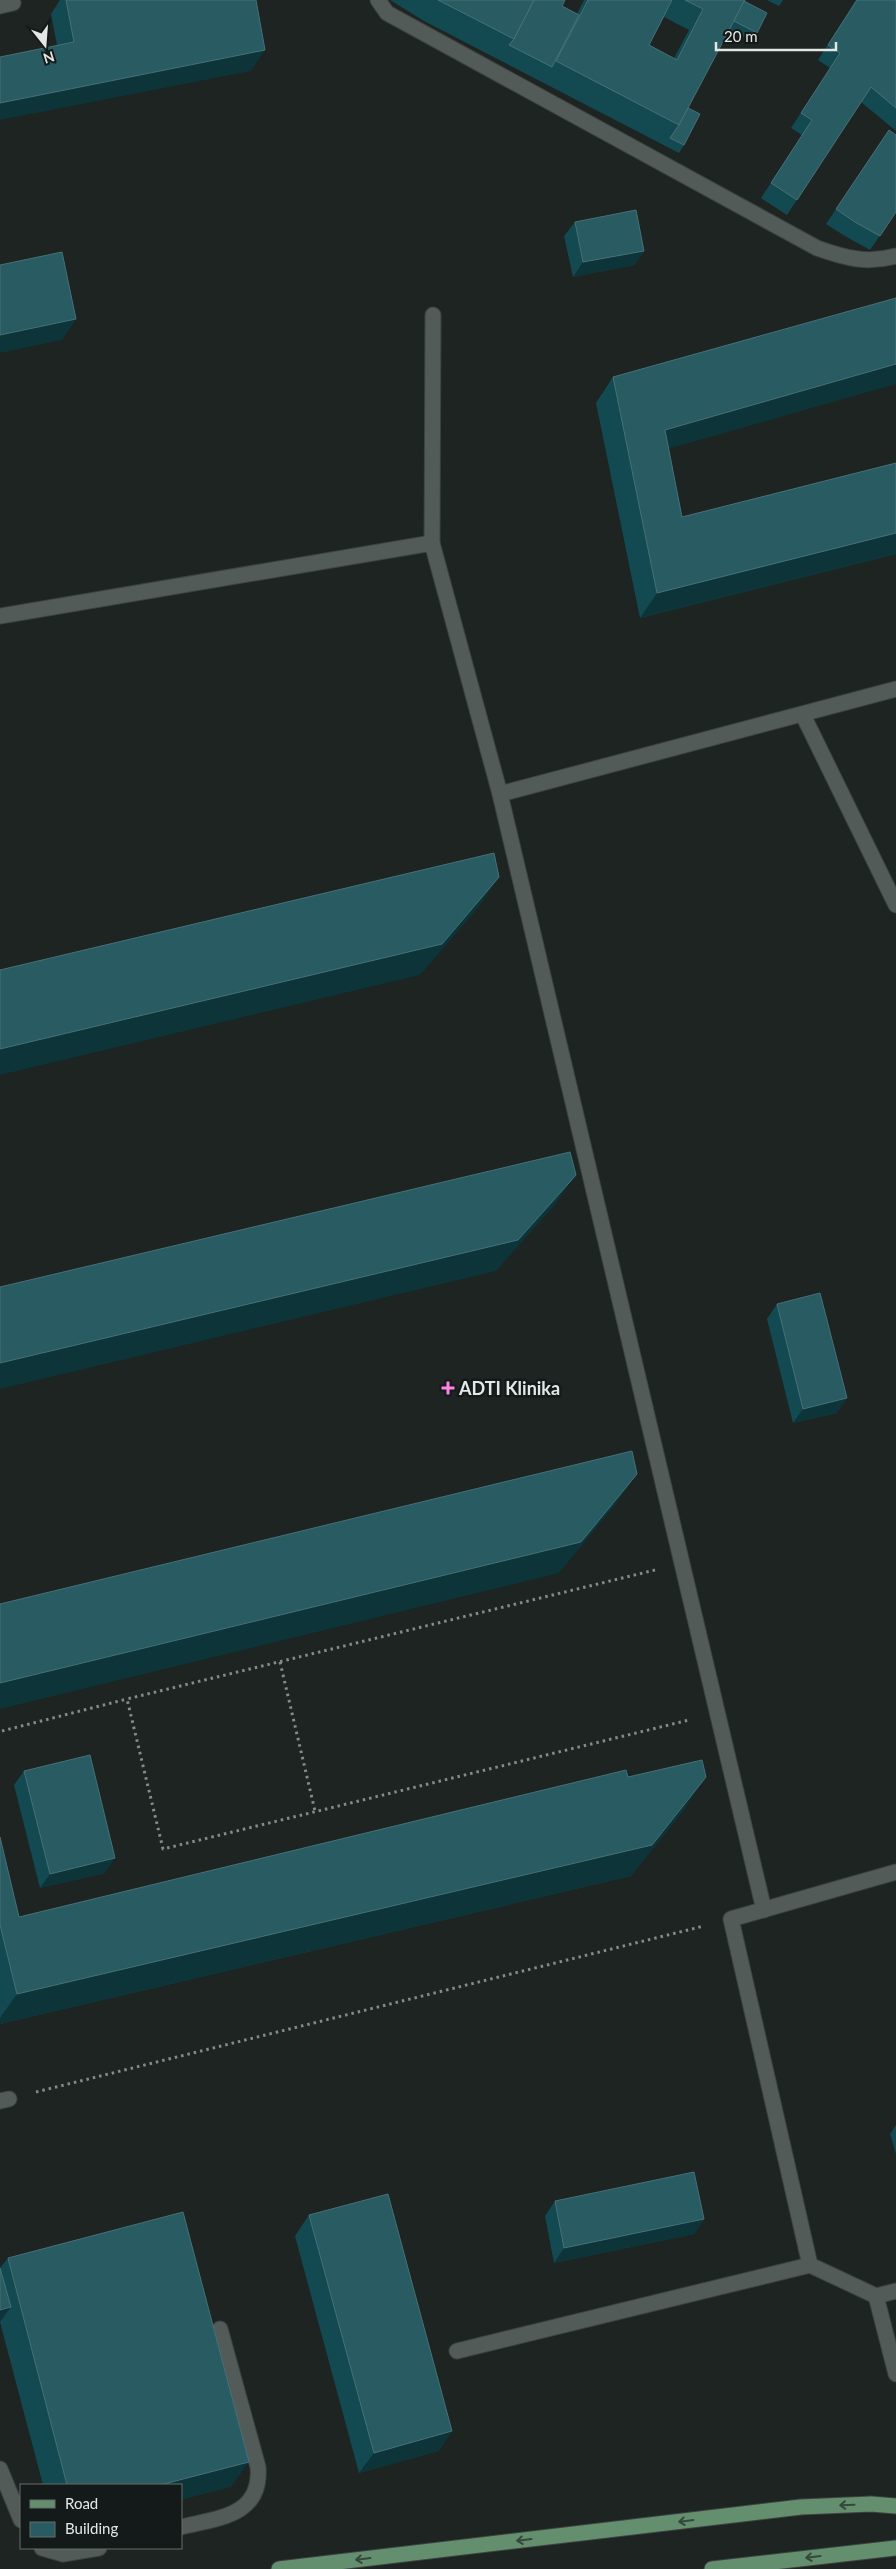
<svg xmlns="http://www.w3.org/2000/svg" width="896" height="2569" font-family="Lato,sans-serif">
	<style>
		.lines { fill: none; stroke-linecap: round; stroke-linejoin: round }
		.lane-casing { stroke: #3c4241; stroke-width: 17 }
		.street-casing { stroke: #3c4241; stroke-width: 17 }
		.primary-casing { stroke: #3c4241; stroke-width: 17 }
		.path { stroke: #858b89; stroke-width: 3; stroke-dasharray: 2.5 4; stroke-linecap: butt }
		.lane { stroke: #535b59; stroke-width: 15 }
		.street { stroke: #535b59; stroke-width: 15 }
		.primary { stroke: #648f6e; stroke-width: 15 }
		.wall { fill: #134a52; fill-rule: evenodd }
		.shaded-wall { fill: #0d3438 }
		.building { fill: #295b62; stroke: #467177 }
		.oneway { stroke: #34493b }
		.poi-dot { fill: #fc86e4; stroke: #141a19; stroke-width: 2 }
		.labels { text-anchor: middle; dominant-baseline: central; stroke-width: 5; stroke-linejoin: round; paint-order: stroke }
		.poi-label { font-size: 18px; font-weight: bold; fill: #e3e8e7; stroke: #141a19; text-anchor: start }
	</style>
	<rect width="100%" height="100%" fill="#1d2422"/>
	<g class="lines">
		<defs>
			<g id="lane">
				<polyline points="0,6 13,3"/>
				<polyline points="433,315 432,543 500,794 764,1910"/>
				<polyline points="0,616 432,543"/>
				<polyline points="803,715 896,905"/>
				<polyline points="500,794 896,689"/>
				<polyline points="0,2101 9,2099"/>
				<polyline points="896,2291 876,2296 896,2374"/>
				<polyline points="876,2296 810,2265 731,1919 896,1872"/>
				<polyline points="457,2351 810,2265"/>
				<polyline points="0,2469 21,2520"/>
				<path d="M181,2527C218,2518 262,2516 258,2467L220,2329"/>
				<polyline points="42,2548 63,2554 99,2548"/>
			</g>
			<path id="street" d="M378,0L387,13L817,248C845,258 867,264 896,256"/>
			<g id="primary">
				<polyline points="279,2569 801,2507 871,2504 896,2506"/>
				<polyline points="712,2569 896,2548"/>
			</g>
		</defs>
		<use href="#lane" class="lane-casing"/>
		<use href="#street" class="street-casing"/>
		<use href="#primary" class="primary-casing"/>
		<g class="path">
			<polyline points="655,1570 127,1699 163,1849 689,1720"/>
			<polyline points="280,1662 315,1811"/>
			<polyline points="2,1731 127,1699"/>
			<polyline points="36,2092 704,1926"/>
		</g>
		<use href="#lane" class="lane"/>
		<use href="#street" class="street"/>
		<use href="#primary" class="primary"/>
	</g>
	<g class="wall">
		<polygon points="60,0 256,0 251,71 57,45 51,14"/>
		<path d="M390,0H565L562,6L577,14L584,0H745L744,1L757,33L751,41L729,29L688,108L684,145L679,153L424,21ZM664,17L689,30L674,58L649,45Z"/>
		<polygon points="767,0 783,0 779,6"/>
		<polygon points="856,0 896,0 896,131 861,102 787,215 761,198 802,135 791,128 830,68 818,60"/>
		<polygon points="889,130 896,212 870,250 845,236 826,224"/>
		<polygon points="575,222 644,251 634,265 573,277 564,236"/>
		<polygon points="613,377 668,449 682,517 896,463 896,554 640,618 596,403"/>
		<polygon points="777,1304 837,1413 793,1423 767,1319"/>
		<polygon points="24,1771 105,1873 40,1888 14,1785"/>
		<polygon points="628,1777 685,1808 631,1876 0,2024 0,1837 19,1917"/>
		<polygon points="896,2125 896,2154 890,2134"/>
		<polygon points="555,2201 704,2219 694,2234 554,2263 545,2216"/>
		<polygon points="309,2215 452,2431 438,2451 359,2473 295,2236"/>
		<polygon points="8,2258 231,2487 181,2485 43,2485 0,2322 0,2268"/>
	</g>
	<g class="shaded-wall">
		<polygon points="265,50 251,71 0,120 0,103"/>
		<polygon points="644,251 634,265 573,277 583,262"/>
		<polygon points="76,319 62,340 0,353 0,335"/>
		<polygon points="896,364 896,384 647,455 665,430"/>
		<polygon points="896,533 896,554 640,618 657,593"/>
		<polygon points="499,877 478,908 420,975 0,1075 0,1049"/>
		<polygon points="576,1175 554,1206 496,1271 0,1389 0,1363"/>
		<polygon points="847,1398 837,1413 793,1423 803,1409"/>
		<polygon points="637,1474 615,1505 559,1573 0,1709 0,1683"/>
		<polygon points="706,1777 685,1808 631,1876 0,2024 0,2018 17,1994"/>
		<polygon points="115,1858 105,1873 40,1888 50,1874"/>
		<polygon points="704,2219 694,2234 554,2263 564,2248"/>
		<polygon points="11,2307 0,2322 0,2310"/>
		<polygon points="452,2431 438,2451 359,2473 374,2453"/>
		<polygon points="249,2462 231,2487 181,2500 181,2485 160,2485"/>
	</g>
	<g class="building">
		<polygon points="66,0 256,0 265,50 0,103 0,57 74,42"/>
		<polygon points="438,0 534,0 514,39"/>
		<polygon points="534,0 565,0 562,6 579,15 552,67 509,45 514,39"/>
		<polygon points="588,0 672,0 649,45 677,60 703,9 685,0 745,0 679,125 556,61"/>
		<polygon points="857,0 896,0 896,108 871,87 797,200 771,183 812,120 801,113 840,53 828,45"/>
		<polygon points="744,1 767,13 757,33 734,21"/>
		<polygon points="688,108 700,114 684,145 670,138 679,125"/>
		<polygon points="889,130 896,135 896,212 880,236 855,222 836,209"/>
		<polygon points="636,210 644,251 583,262 575,222"/>
		<polygon points="62,252 76,319 0,335 0,265"/>
		<polygon points="896,298 896,364 665,430 682,517 896,463 896,533 657,593 613,377"/>
		<polygon points="494,853 499,877 442,944 0,1049 0,970"/>
		<polygon points="570,1152 576,1175 518,1240 0,1363 0,1287"/>
		<polygon points="820,1293 847,1398 803,1409 777,1304"/>
		<polygon points="632,1451 637,1474 581,1542 0,1683 0,1604"/>
		<polygon points="90,1755 115,1858 50,1874 24,1771"/>
		<polygon points="702,1760 706,1777 652,1845 17,1994 0,1925 0,1837 19,1917 626,1770 628,1777"/>
		<polygon points="694,2172 704,2219 564,2248 555,2201"/>
		<polygon points="388,2194 452,2431 374,2453 309,2215"/>
		<polygon points="183,2212 249,2462 160,2485 67,2485 8,2258"/>
		<polygon points="0,2268 11,2307 0,2310"/>
	</g>
	<defs><path id="oneway-shaft" d="M-6 0H5M1.5-3L5.5 0L1.5 3" fill="none" stroke-width="1.6" stroke-linecap="round" stroke-linejoin="round" transform="scale(1.25)"/></defs>
	<g class="oneway">
		<use href="#oneway-shaft" transform="translate(847 2505) rotate(178)"/>
		<use href="#oneway-shaft" transform="translate(686 2521) rotate(173)"/>
		<use href="#oneway-shaft" transform="translate(524 2540) rotate(173)"/>
		<use href="#oneway-shaft" transform="translate(813 2557) rotate(173)"/>
		<use href="#oneway-shaft" transform="translate(363 2559) rotate(173)"/>
	</g>
	<path class="poi-dot" d="M445.5 1380.5h5v5h5v5h-5v5h-5v-5h-5v-5h5z"/>
	<g class="labels">
		<g class="poi-label">
			<text x="459" y="1388">ADTI Klinika</text>
		</g>
	</g>
	<rect x="20" y="2484" width="162" height="65" fill="#141a19" stroke="#676c6b"/>
	<rect x="30" y="2500" width="25" height="8" fill="#648f6e" stroke="#676c6b"/>
	<text x="65" y="2509" font-size="15" fill="#e3e8e7">Road</text>
	<rect x="30" y="2522" width="25" height="15" fill="#295b62" stroke="#676c6b"/>
	<text x="65" y="2534" font-size="15" fill="#e3e8e7">Building</text>
	<g transform="translate(45 45) rotate(163)" stroke="#141a19" stroke-width="4" paint-order="stroke">
	<path d="M0-4L9 19L0 12L-9 19Z" fill="#e3e8e7"/>
	<text y="-8" font-size="14" font-weight="bold" text-anchor="middle" fill="#e3e8e7">N</text>
	</g>
	<path d="M716 42v8h120v-8" fill="none" stroke="#e3e8e7" stroke-width="2.5"/>
	<text x="724" y="42" font-size="15" fill="#e3e8e7" stroke="#141a19" stroke-width="4" paint-order="stroke">20 m</text>
</svg>
